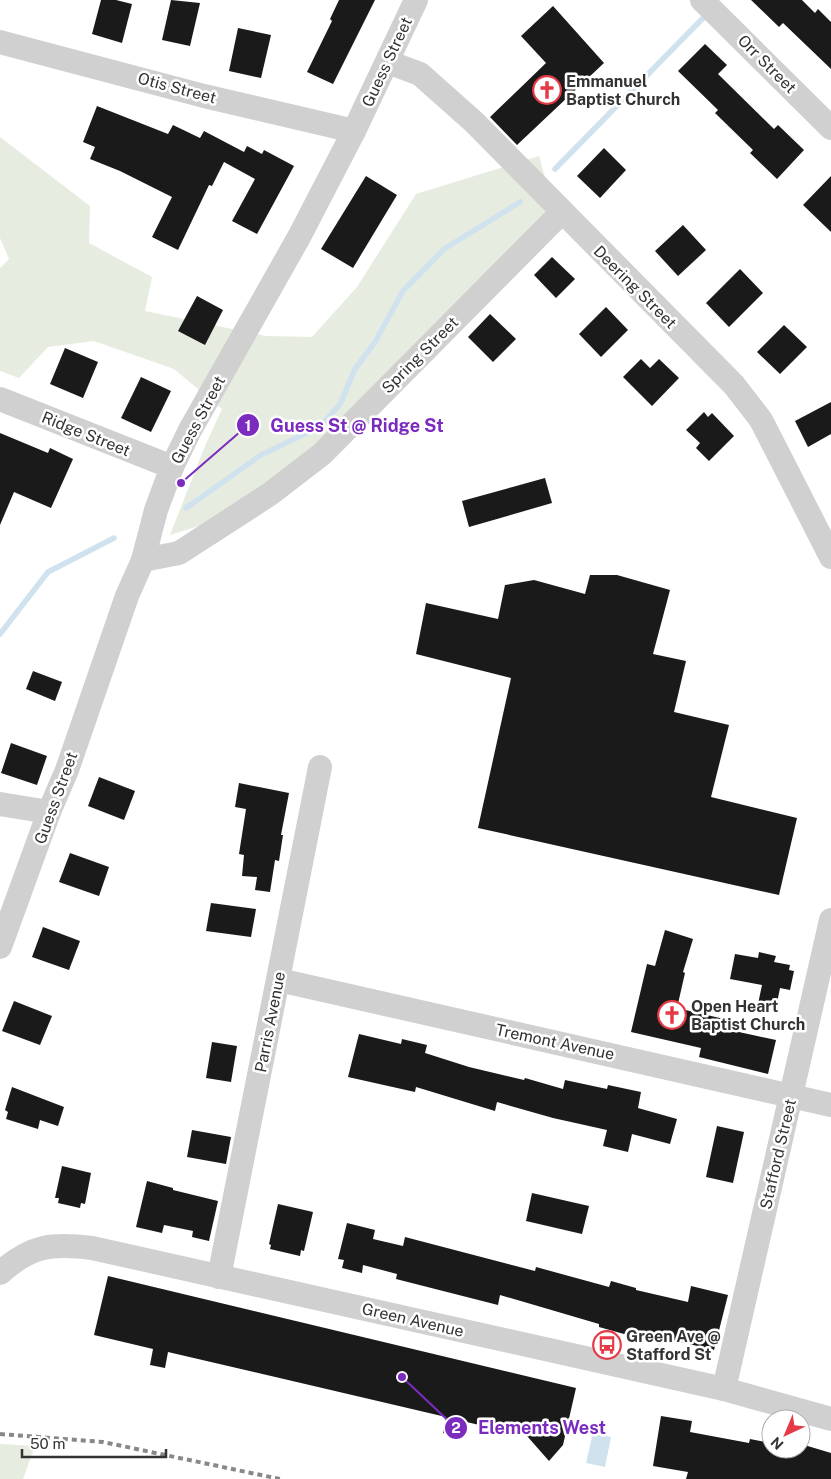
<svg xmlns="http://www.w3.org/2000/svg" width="831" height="1479" font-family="'Public Sans',sans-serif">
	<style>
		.green { fill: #e6ecdf }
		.water { fill: #cfe2ee }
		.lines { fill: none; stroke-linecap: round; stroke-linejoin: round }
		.stream { stroke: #cfe2ee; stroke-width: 5.5 }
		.building { fill: #1a1a1a }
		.minor { stroke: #d0d0d0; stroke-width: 24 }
		.rail { stroke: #888; stroke-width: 4; stroke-dasharray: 5 4; stroke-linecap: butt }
		.labels { text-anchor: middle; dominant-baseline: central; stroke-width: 5; stroke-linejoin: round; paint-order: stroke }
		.street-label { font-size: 16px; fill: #333; stroke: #fff }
		.poi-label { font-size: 16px; font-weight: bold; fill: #333; stroke: #fff; text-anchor: start }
		.leader { fill: none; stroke: #7b2cbf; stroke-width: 2 }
		.callout-dot { fill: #7b2cbf; stroke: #fff; stroke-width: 2 }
		.mark-label { font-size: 15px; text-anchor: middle; font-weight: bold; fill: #fff }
		.callout-label { font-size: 18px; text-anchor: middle; font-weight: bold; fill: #7b2cbf; stroke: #fff; stroke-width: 5; stroke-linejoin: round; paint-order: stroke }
	</style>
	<rect width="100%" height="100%" fill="#fff"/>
	<g class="green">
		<polygon points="0,137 90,206 89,243 152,277 145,311 266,336 312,337 357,287 416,194 539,156 554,209 249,510 170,535 205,446 222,409 174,369 94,341 48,347 19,378 0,371 0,268 9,259 0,238"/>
		<polygon points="0,1444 35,1446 23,1479 0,1479"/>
	</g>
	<polygon class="water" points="593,1433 611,1437 605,1467 586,1463"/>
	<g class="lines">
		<g class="stream">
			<polyline points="555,169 708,13"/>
			<polyline points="186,508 261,455 321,426 340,404 355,369 375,342 403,291 444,249 520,202"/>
			<polyline points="0,634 48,572 114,538"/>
		</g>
	</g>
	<g class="building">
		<polygon points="101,0 116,0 132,4 122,43 92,34"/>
		<polygon points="171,0 200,3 190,46 162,40"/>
		<polygon points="339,0 375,0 333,84 307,72 332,21 330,19"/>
		<polygon points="751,0 802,0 815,13 818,9 831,22 831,69 783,23 779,27"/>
		<polygon points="553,6 604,63 517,145 490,117 546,63 521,36"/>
		<polygon points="238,28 271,35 261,78 229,71"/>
		<polygon points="705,44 727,65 718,74 774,129 778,125 804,150 777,179 750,153 753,150 715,113 718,110 678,71"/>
		<polygon points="97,106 168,134 173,125 200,138 204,131 244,152 247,146 262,154 264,150 294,166 257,234 232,221 255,179 224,162 212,186 209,185 178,250 152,237 172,197 120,171 90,159 95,147 83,142"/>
		<polygon points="604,148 626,170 600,198 577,176"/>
		<polygon points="366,176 397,195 353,268 321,249"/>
		<polygon points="831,176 831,232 803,205"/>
		<polygon points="683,225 706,250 678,276 655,251"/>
		<polygon points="552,257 575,279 556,298 534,275"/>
		<polygon points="740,269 763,293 729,327 706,303"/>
		<polygon points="197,296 223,310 205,345 178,331"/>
		<polygon points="606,307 628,330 601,357 579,334"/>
		<polygon points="490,314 516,339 493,362 468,337"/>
		<polygon points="784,325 807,347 780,374 757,352"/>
		<polygon points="65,348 98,362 83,398 50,384"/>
		<polygon points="641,359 650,368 659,359 679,378 652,406 623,377"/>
		<polygon points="141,377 171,391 151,432 121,418"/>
		<polygon points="831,402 831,434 808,447 795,421"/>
		<polygon points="704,412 708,417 712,413 734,436 709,461 696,448 700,443 686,430"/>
		<polygon points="0,433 48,453 50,448 73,459 51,508 14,492 0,525"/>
		<polygon points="545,478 552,503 469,527 462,501"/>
		<polygon points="590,575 617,575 670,590 653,654 686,661 674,712 729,725 711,797 797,818 779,895 478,828 511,678 416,654 426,603 498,619 505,585 534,580 585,594"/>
		<polygon points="33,671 62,682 55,701 26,689"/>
		<polygon points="11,743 47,756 37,785 1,773"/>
		<polygon points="99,777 135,791 124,820 88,806"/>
		<polygon points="239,783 289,793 281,835 283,835 279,861 275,860 270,892 255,890 257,877 242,876 244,855 239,854 246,809 235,807"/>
		<polygon points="70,853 109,867 99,896 59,882"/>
		<polygon points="211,903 256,909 251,937 206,931"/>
		<polygon points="43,927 80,941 69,970 32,957"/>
		<polygon points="665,930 693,939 683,972 685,973 677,1008 741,1023 739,1032 776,1040 768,1074 699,1057 701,1048 631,1032 647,964 655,966"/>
		<polygon points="759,952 776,956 774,962 790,965 789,970 794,971 790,990 780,988 776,1008 758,1004 762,985 730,979 735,954 758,958"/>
		<polygon points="14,1001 52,1016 40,1045 2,1031"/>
		<polygon points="359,1034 401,1044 402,1039 427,1045 425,1053 469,1067 524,1080 525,1078 563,1089 565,1080 607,1089 608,1085 641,1092 638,1108 677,1119 670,1144 632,1134 628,1152 603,1146 607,1130 553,1118 497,1102 495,1111 416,1087 415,1092 348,1077"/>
		<polygon points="212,1042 237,1046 231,1082 206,1078"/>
		<polygon points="12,1087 64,1107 58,1126 40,1120 38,1129 6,1119 8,1112 5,1110"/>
		<polygon points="717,1126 744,1132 733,1183 706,1177"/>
		<polygon points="192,1130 231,1137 226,1164 187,1157"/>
		<polygon points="62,1166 91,1173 85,1204 81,1203 80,1208 58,1203 59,1198 55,1198"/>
		<polygon points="147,1181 173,1188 173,1190 218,1201 209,1241 192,1237 193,1231 164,1225 162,1233 136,1227"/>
		<polygon points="532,1193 589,1206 582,1234 526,1221"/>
		<polygon points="278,1204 313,1212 304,1251 301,1250 300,1256 270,1249 271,1245 269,1244"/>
		<polygon points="347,1223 375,1230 373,1239 403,1246 405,1237 535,1271 536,1267 609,1287 611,1281 636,1288 636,1290 688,1302 691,1286 728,1295 714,1350 664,1338 664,1341 624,1334 599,1327 599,1324 500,1295 498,1305 396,1279 397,1274 363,1265 362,1273 342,1268 344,1260 338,1259"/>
		<polygon points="108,1276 576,1388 563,1445 549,1461 527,1436 462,1421 458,1437 443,1433 446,1417 168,1352 165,1368 150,1365 153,1349 94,1335"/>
		<polygon points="661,1416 692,1421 690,1432 749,1443 750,1439 771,1443 771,1449 801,1449 801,1444 831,1453 831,1479 686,1479 688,1472 653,1466"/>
	</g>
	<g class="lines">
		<g class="minor">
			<polyline points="702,0 831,128"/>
			<polyline points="0,42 204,96 354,131"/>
			<polyline points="388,62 420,74 474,122 734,385 761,420 831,557"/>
			<polyline points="0,399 172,467"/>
			<polyline points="143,560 179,553 270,494 322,454 561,213"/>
			<polyline points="0,804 49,812"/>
			<polyline points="0,947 49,812 67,770 127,596 143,560 156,510 172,467 190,430 299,237 354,131 416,0"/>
			<polyline points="279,980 831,1105"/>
			<path d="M0,1273C31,1245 53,1243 92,1248L724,1389L831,1419"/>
			<polyline points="219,1277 320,767"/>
			<polyline points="724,1389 831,920"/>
		</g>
		<polyline class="rail" points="0,1434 103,1442 280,1479"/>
	</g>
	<defs>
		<symbol id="church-ring" viewBox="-11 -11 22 22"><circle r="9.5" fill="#fff" stroke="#e63946" stroke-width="1.5"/><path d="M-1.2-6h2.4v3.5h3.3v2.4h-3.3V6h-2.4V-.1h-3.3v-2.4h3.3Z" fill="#e63946"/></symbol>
		<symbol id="bus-ring" viewBox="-11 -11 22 22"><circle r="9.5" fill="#fff" stroke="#e63946" stroke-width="1.5"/><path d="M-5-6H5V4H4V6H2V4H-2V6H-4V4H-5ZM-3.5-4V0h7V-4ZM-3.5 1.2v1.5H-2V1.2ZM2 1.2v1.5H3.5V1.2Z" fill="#e63946"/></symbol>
	</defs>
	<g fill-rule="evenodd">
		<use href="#church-ring" x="531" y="74" width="32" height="32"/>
		<use href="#church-ring" x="656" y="999" width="32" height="32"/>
		<use href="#bus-ring" x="591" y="1329" width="32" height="32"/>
	</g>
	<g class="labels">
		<g class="street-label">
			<text transform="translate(387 62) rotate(-65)">Guess Street</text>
			<text transform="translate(767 64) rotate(45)">Orr Street</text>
			<text transform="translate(177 88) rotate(15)">Otis Street</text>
			<text transform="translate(635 287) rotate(45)">Deering Street</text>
			<text transform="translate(420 355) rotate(-45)">Spring Street</text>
			<text transform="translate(198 420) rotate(-62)">Guess Street</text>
			<text transform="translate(86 434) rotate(22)">Ridge Street</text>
			<text transform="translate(56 798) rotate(-70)">Guess Street</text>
			<text transform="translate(270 1022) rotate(-79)">Parris Avenue</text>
			<text transform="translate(555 1042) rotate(12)">Tremont Avenue</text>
			<text transform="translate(778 1154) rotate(-77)">Stafford Street</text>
			<text transform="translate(413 1320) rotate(13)">Green Avenue</text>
		</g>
		<g class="poi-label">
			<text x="566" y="81">Emmanuel<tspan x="566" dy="18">Baptist Church</tspan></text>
			<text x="691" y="1006">Open Heart<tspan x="691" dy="18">Baptist Church</tspan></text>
			<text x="626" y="1336">Green Ave @<tspan x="626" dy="18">Stafford St</tspan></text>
		</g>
	</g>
	<path class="leader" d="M181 483L248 425M402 1377L456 1428"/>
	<g class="callout-dot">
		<circle cx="181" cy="483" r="5"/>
		<circle cx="402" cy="1377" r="5"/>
		<circle cx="248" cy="425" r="12"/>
		<circle cx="456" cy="1428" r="12"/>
	</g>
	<g class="mark-label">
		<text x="248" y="431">1</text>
		<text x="456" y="1433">2</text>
	</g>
	<g class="callout-label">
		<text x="357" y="432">Guess St @ Ridge St</text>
		<text x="542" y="1434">Elements West</text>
	</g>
	<g transform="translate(786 1434) rotate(224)"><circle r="24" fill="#ffffff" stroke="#adadad"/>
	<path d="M0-4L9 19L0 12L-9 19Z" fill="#e63946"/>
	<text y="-8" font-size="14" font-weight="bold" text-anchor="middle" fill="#333333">N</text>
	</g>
	<path d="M22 1449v8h144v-8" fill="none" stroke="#333333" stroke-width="2.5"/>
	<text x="30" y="1449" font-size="15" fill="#333333" stroke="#ffffff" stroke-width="4" paint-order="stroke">50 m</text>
</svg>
